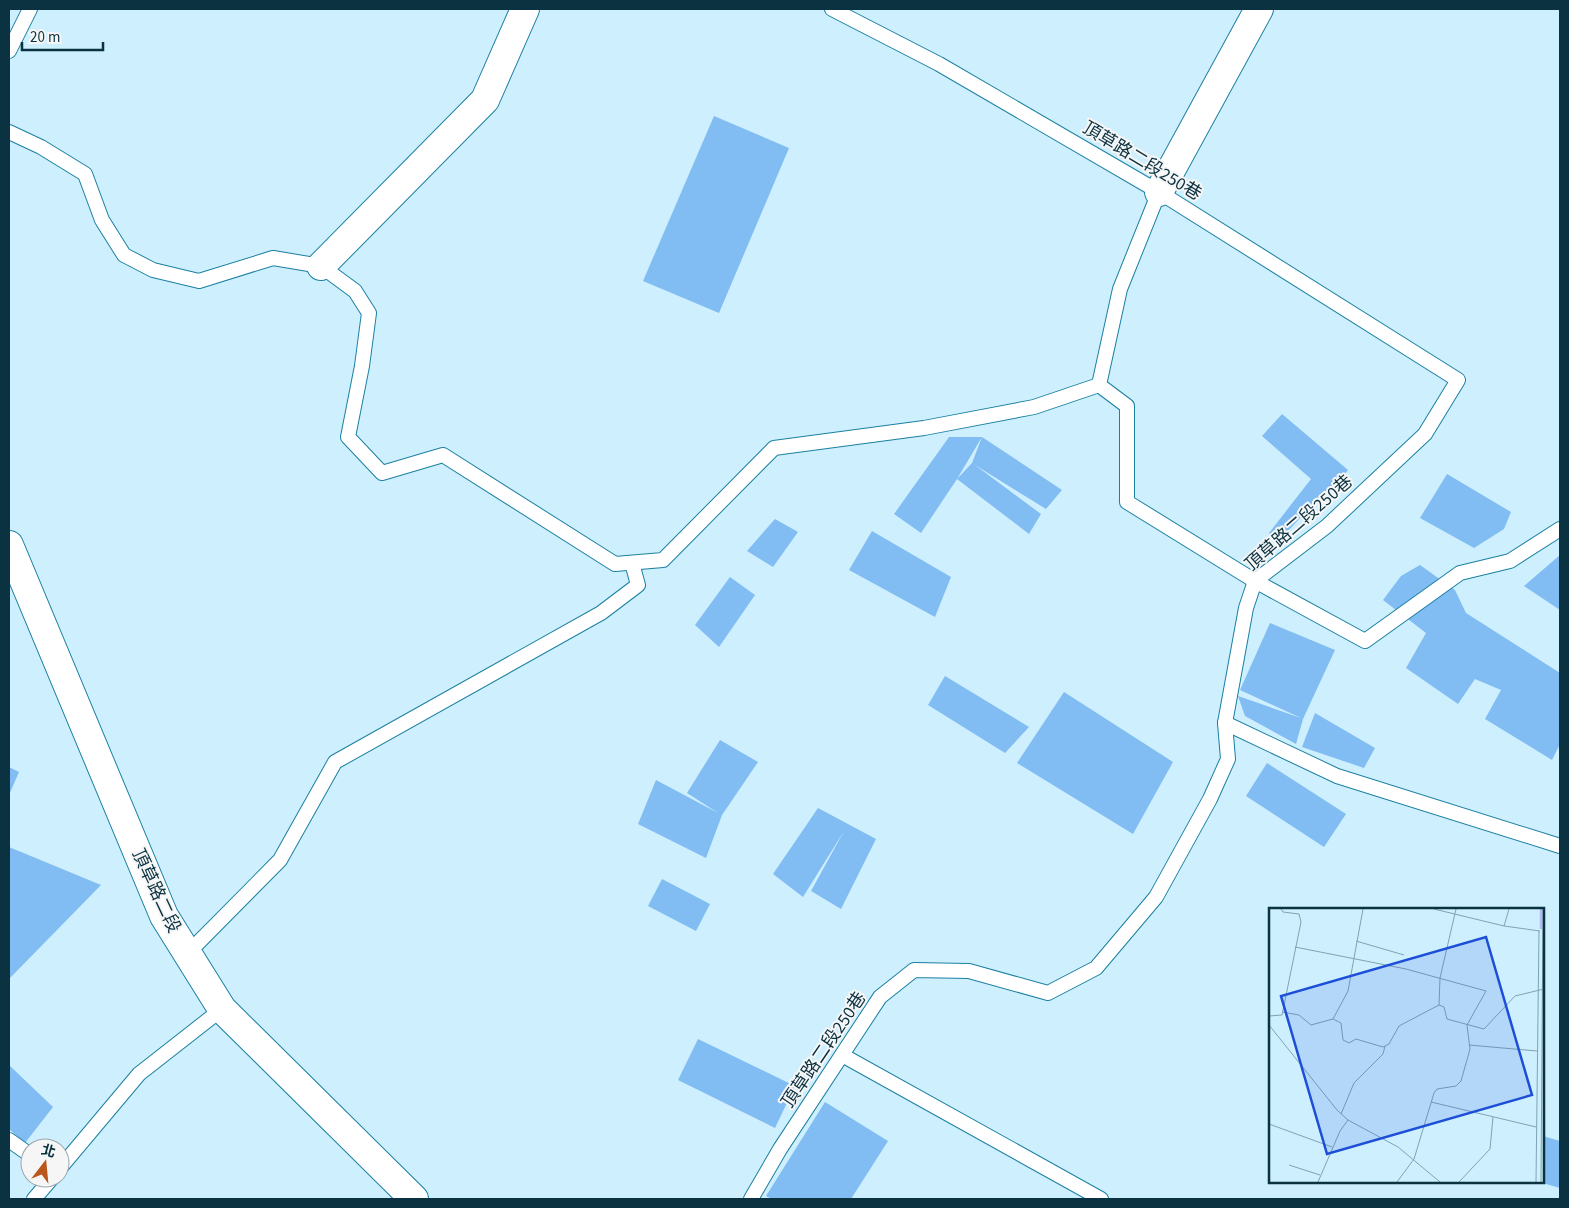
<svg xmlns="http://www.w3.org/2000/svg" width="1569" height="1208" font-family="'Source Sans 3','Noto Sans TC',sans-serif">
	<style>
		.building { fill: #81bdf3 }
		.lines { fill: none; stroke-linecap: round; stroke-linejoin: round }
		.service-casing { stroke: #1b80a2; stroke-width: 16 }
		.minor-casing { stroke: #1b80a2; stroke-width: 30 }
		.tertiary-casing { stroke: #1b80a2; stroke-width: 30 }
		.service { stroke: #fff; stroke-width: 14 }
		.minor { stroke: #fff; stroke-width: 28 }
		.tertiary { stroke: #fff; stroke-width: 28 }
		.labels { text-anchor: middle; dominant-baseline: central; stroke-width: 4; stroke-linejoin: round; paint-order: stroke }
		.street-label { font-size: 18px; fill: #0a3241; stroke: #f6f6f6 }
		.inset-river { fill: none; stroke: #bab5fc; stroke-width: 2.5 }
		.inset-road { fill: none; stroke: #80a3b2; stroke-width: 1 }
		.view { fill: #1d4ed8; fill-opacity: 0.15; stroke: #1d4ed8; stroke-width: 2.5 }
		.inset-edge { fill: none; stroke: #0a3241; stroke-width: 2.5 }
	</style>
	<rect width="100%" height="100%" fill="#ceeffe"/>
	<g class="building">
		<polygon points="714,116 789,148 719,313 643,281"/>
		<polygon points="1282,414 1348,470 1329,495 1325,491 1277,543 1269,533 1311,479 1262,436"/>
		<polygon points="949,437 982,437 1062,490 1046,509 975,465 1041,514 1029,534 957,479 972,463 982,437 957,479 921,533 894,514"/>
		<polygon points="1447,474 1511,512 1504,529 1474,548 1420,518"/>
		<polygon points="775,519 798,532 773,567 747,551"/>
		<polygon points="872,531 951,577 935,617 849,570"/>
		<polygon points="1560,555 1560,610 1524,586"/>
		<polygon points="1420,565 1455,590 1466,613 1560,673 1560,744 1552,760 1485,719 1501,690 1475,679 1458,704 1406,668 1426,633 1383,600 1401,576"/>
		<polygon points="730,577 755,595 719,647 695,625"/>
		<polygon points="1270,623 1335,650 1303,719 1296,744 1245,716 1238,696 1301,718 1240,690"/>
		<polygon points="945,676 1029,727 1005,753 928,705"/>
		<polygon points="1064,692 1173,762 1133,834 1017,763"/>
		<polygon points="1315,713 1375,748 1364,768 1302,747"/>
		<polygon points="720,740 758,762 722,815 706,858 638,824 656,780 718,813 687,793"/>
		<polygon points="1267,763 1346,814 1324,847 1246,796"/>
		<polygon points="9,767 19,772 9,795"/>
		<polygon points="818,808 876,839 841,909 811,891 844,831 803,897 773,874"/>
		<polygon points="9,847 101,885 9,979"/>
		<polygon points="662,879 710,904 696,931 648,906"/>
		<polygon points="698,1039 795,1086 775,1128 678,1080"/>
		<polygon points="9,1065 53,1107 25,1143 9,1129"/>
		<polygon points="825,1102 888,1141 851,1199 772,1199 766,1196"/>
		<polygon points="1543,1136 1560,1141 1560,1188 1539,1182 1543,1182"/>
	</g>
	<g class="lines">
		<defs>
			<g id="service">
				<polyline points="9,51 30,9"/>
				<polyline points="9,132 41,147 85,174 102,220 124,255 153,270 199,281 273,258 321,266 355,291 369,313 362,366 348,437 382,473 443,455 615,564 663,560 774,448 924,428 1034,407 1099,385 1127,406 1127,502 1255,581 1365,641 1460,573 1510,561 1560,529"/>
				<polyline points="1099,385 1120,289 1159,192"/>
				<polyline points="1225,723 1337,776 1560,846"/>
				<polyline points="187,954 280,860 335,762 601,613 638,585 632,563"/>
				<polyline points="842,1055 1101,1199"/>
				<polyline points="9,1140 30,1155"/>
				<polyline points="60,1168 139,1074 222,1009"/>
				<polyline points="34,1199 52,1178"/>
				<polyline points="751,1199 780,1149 880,997 914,970 969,971 1048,993 1096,968 1156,897 1210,799 1228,759 1225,723 1246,608 1255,581 1327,526 1425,434 1458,380 1159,192 939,64 832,9"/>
			</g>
			<g id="minor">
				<polyline points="1159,192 1259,9"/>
				<polyline points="321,266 485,100 525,9"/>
			</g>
			<polyline id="tertiary" points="9,545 164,916 222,1009 414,1199"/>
		</defs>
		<use href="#service" class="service-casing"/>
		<use href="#minor" class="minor-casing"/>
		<use href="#tertiary" class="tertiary-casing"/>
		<use href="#service" class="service"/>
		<use href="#minor" class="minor"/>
		<use href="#tertiary" class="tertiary"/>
	</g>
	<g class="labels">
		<g class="street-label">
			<text transform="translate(1142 161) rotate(31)">頂草路二段250巷</text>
			<text transform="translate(1299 523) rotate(-41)">頂草路二段250巷</text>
			<text transform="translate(156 891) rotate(65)">頂草路二段</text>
			<text transform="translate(824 1050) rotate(-56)">頂草路二段250巷</text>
		</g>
	</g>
	<g transform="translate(1269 908)">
		<rect width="275" height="275" fill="#ceeffe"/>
		<path class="inset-river" d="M272,21V1"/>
		<path class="inset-road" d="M165,1L235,18L271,23M235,18L240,1M87,33L135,47M26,39L137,61L217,83L198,117L201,141L192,173L187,178L168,181L165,185L145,251L128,274M170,97L171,70L187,1M13,104L30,107L42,117L64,111L72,115L74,132L80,135L87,131L114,139L120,136L130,118L170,97L175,99L178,111L215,121L246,88L275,81M0,108L13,107L32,14L30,6L14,4L12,1M64,111L79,83L94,1M0,117L68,202L79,212L129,239L171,274M200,137L268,143M162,194L267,219M72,206L85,175L114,146L116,138M0,216L63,239M20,257L51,267M49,274L71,223L79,212M190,274L221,241L224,209M267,274L270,23M272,274L274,1"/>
		<path class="view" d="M217,29L263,187L58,246L12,88Z"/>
		<rect width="275" height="275" class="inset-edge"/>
	</g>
	<rect width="1569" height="1208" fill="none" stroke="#0a3241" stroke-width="20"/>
	<g transform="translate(45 1163) rotate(16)"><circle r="24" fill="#f6f6f6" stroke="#98a8ae"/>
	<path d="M0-4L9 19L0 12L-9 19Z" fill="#b9571c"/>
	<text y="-8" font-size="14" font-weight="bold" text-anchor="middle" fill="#0a3241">北</text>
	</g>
	<path d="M22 42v8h81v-8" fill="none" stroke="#0a3241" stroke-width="2.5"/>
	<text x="30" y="42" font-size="15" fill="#0a3241" stroke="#f6f6f6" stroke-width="4" paint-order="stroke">20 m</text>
</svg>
